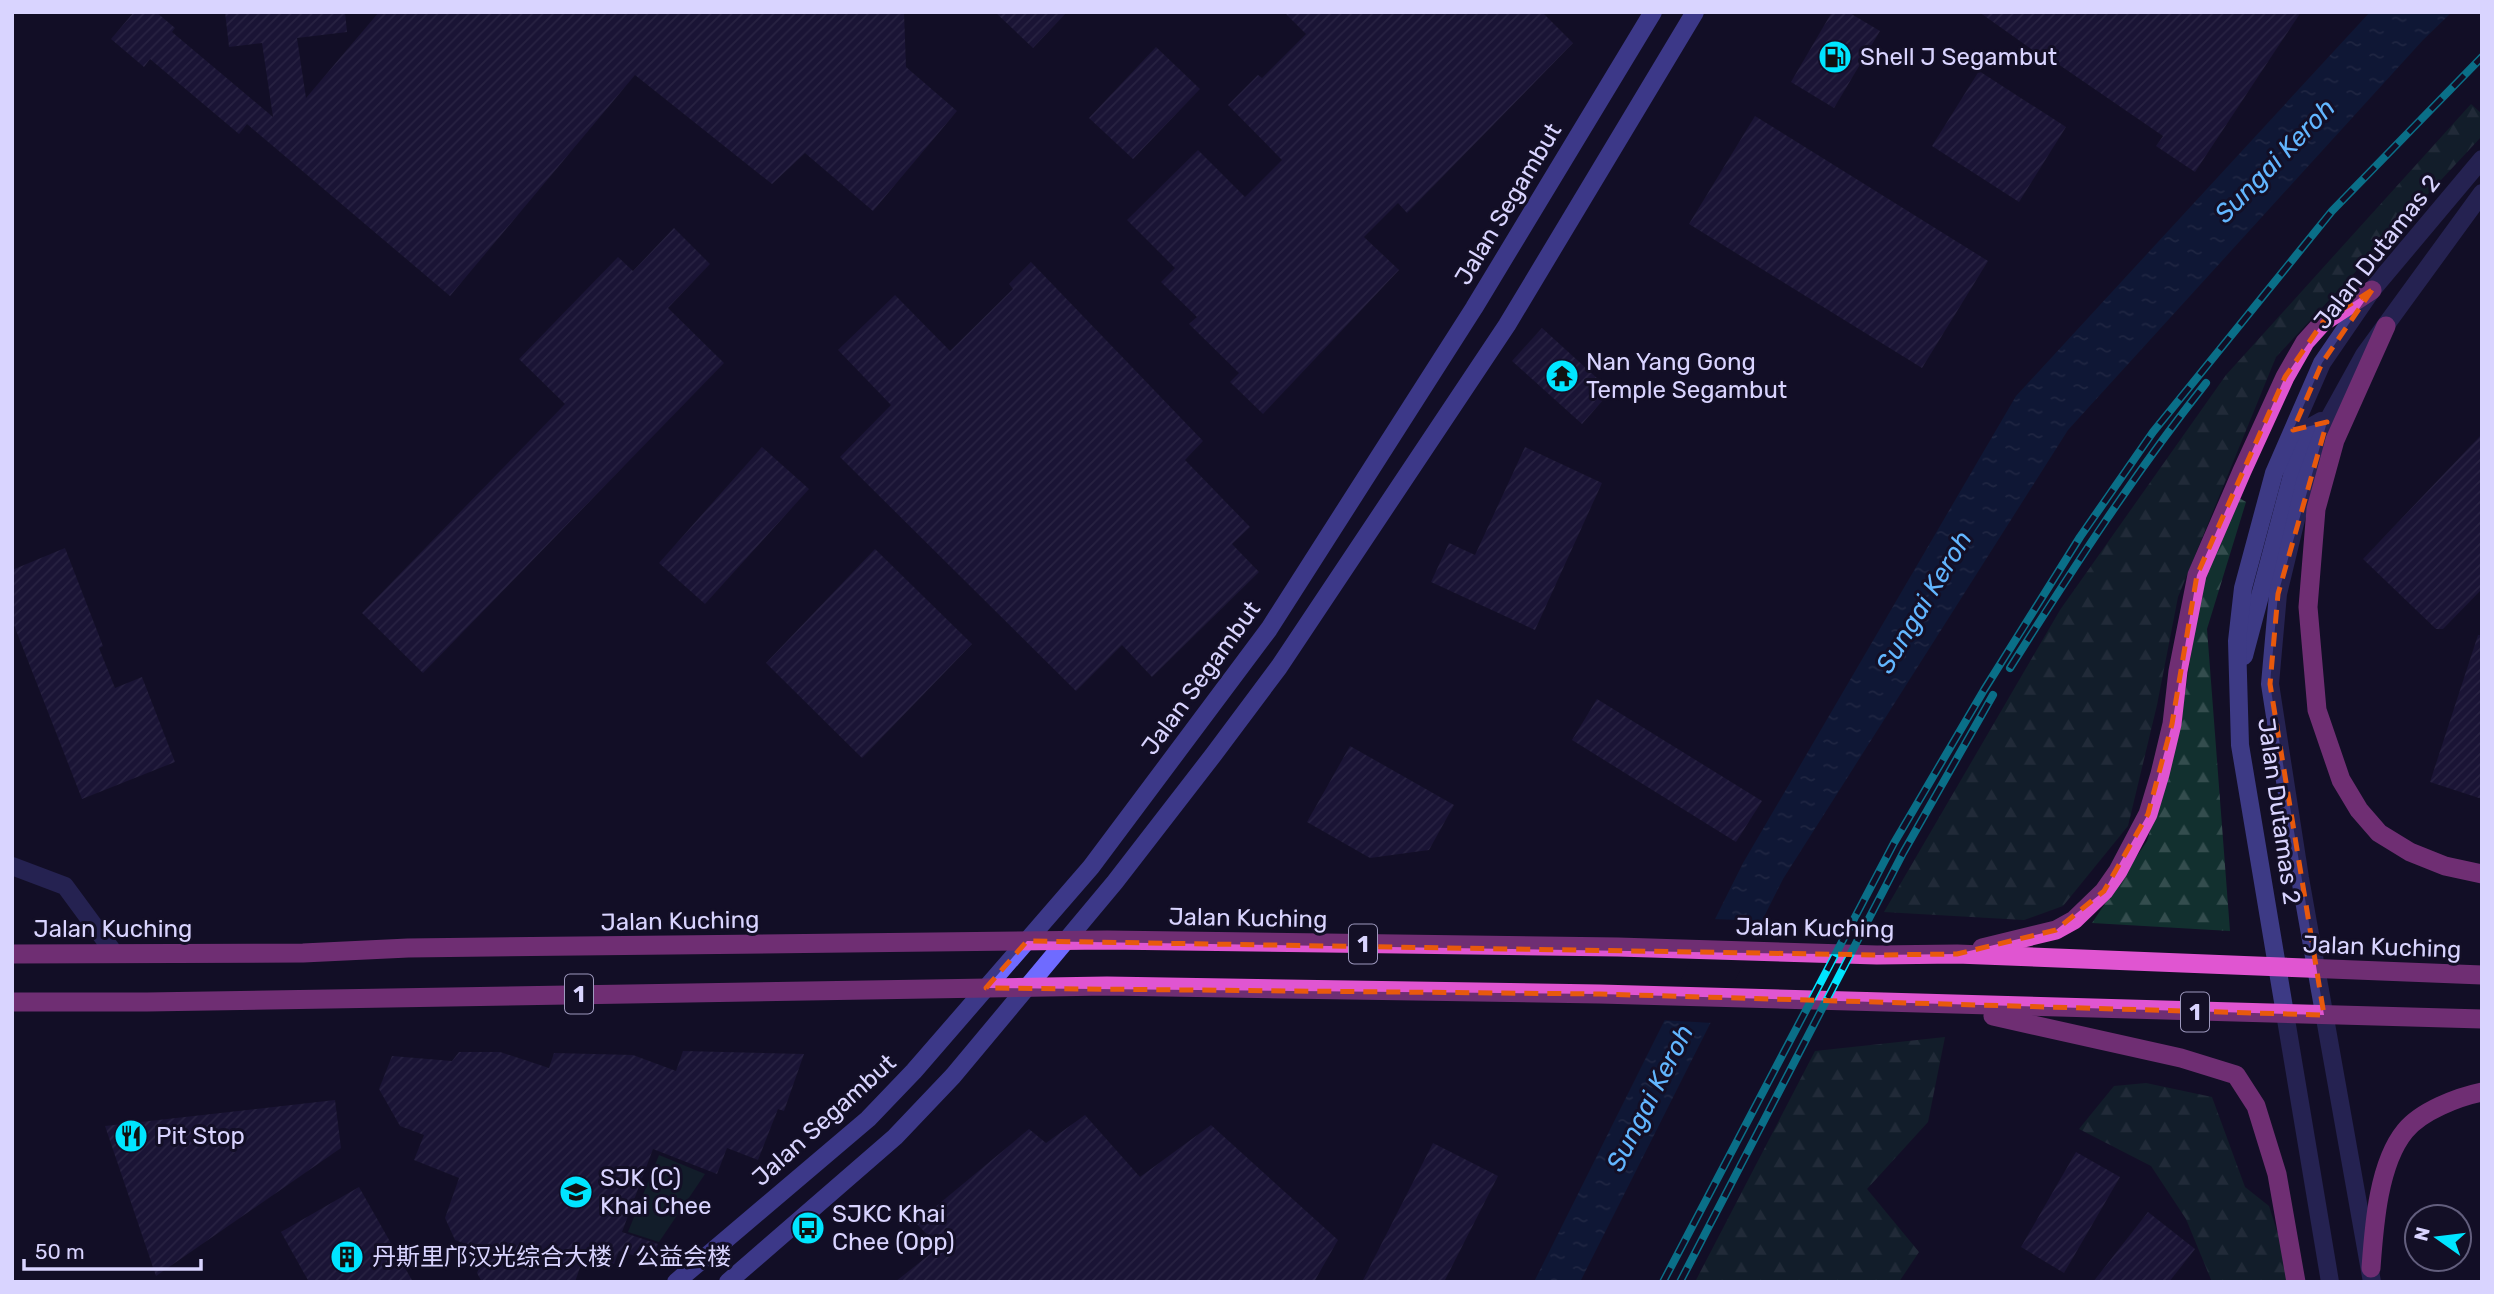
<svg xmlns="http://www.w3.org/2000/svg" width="2494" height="1294" font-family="Rubik,'Noto Sans SC',sans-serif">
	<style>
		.green { fill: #12302f }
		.forest { fill: url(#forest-firs) }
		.water { fill: url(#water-ripples) }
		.pier { fill: #130f26 }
		.building { fill: url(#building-hatch) }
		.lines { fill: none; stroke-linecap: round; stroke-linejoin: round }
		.minor { stroke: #3d3a85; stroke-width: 18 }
		.tertiary { stroke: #3d3a85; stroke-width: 18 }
		.secondary { stroke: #6f6bff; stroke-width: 18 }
		.trunk { stroke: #e055d1; stroke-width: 19 }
		.rail-casing { stroke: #00e5ff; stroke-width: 8 }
		.rail { stroke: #130f26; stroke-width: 5; stroke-dasharray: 16; stroke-linecap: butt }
		.marked { fill: none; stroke: #e8590c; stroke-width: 5; stroke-dasharray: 14 9; stroke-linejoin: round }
		.labels { text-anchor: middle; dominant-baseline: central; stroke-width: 6; stroke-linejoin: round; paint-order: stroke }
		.shield { fill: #130f26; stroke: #9e99be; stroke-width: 2 }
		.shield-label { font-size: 23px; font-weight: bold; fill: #d9d4ff }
		.poi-label { font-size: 24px; fill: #d9d4ff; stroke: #130f26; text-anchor: start }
		.street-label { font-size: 24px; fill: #d9d4ff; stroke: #130f26 }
		.water-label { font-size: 26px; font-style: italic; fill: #62b6ff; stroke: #130f26 }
	</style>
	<defs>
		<pattern id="forest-firs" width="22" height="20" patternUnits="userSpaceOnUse" patternTransform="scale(1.75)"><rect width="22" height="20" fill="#12302f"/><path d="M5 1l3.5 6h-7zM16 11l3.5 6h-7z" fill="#344d4e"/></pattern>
		<pattern id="water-ripples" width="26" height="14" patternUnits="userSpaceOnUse" patternTransform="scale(1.75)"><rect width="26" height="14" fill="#0c2248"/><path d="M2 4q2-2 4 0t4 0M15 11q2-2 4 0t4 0" fill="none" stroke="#2f4163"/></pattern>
		<pattern id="building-hatch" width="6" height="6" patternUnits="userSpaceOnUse" patternTransform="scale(1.75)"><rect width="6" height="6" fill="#241b47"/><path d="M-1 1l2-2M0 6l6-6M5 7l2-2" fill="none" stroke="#433b63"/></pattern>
	</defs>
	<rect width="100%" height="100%" fill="#130f26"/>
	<polygon class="green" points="659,1155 705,1174 659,1242 628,1232"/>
	<g class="forest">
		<polygon points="2471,104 2482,114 2482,136 2276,357 2178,597 2157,705 2128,826 2063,906 2024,920 1884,912 2060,610 2226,375"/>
		<polygon points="2239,498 2246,502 2207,629 2230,931 2092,923 2147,841 2178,738 2202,583"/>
		<polygon points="1945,1037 1928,1122 1867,1189 1919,1252 1899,1282 1695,1282 1815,1051"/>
		<polygon points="2146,1083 2212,1097 2245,1187 2269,1206 2285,1256 2288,1282 2212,1282 2186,1219 2151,1166 2079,1129 2114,1086"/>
	</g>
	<polygon class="water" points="2370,12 2452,12 2423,40 2068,430 1783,879 1580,1282 1534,1282 1743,863 2016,396"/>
	<polygon class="pier" points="1711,919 1766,921 1713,1023 1661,1020"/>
	<g class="building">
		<polygon points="134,12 156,12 175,28 172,32 273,117 262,43 229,47 225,12 345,12 347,32 297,38 306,98 379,12 904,12 906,67 957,111 873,211 805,153 772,184 635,75 450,296 247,124 239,134 150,59 144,67 111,39"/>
		<polygon points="995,12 1067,12 1033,48"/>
		<polygon points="1284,12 1542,12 1573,43 1407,213 1398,203 1364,237 1399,270 1263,414 1230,382 1239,373 1189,324 1197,317 1161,282 1175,268 1127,220 1198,150 1245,197 1282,160 1228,105 1258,75 1262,78 1306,34"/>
		<polygon points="1832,12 1848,12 1880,31 1834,108 1791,82"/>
		<polygon points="1979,12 2301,12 2195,172 2156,146 2163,136 2039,51 2037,53"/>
		<polygon points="1156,47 1200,89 1133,159 1089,118"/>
		<polygon points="1979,71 2066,127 2019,202 1932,146"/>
		<polygon points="1755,116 1988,261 1922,368 1689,224"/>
		<polygon points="674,228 710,264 668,308 724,363 423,673 362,613 565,404 519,359 618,257 633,271"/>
		<polygon points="1031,262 1203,441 1185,460 1250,527 1232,544 1259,572 1152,677 1122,645 1076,691 840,457 891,405 838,350 895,295 950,351 1013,289 1009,284"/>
		<polygon points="1542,328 1611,391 1582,424 1512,361"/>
		<polygon points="2482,434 2482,589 2443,629 2436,629 2363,559"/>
		<polygon points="762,447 809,489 705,604 659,563"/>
		<polygon points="1525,447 1602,483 1535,630 1431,582 1449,543 1475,555"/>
		<polygon points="65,548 103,646 99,648 115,688 142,677 175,762 82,799 12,620 12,570"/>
		<polygon points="875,549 972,644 862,758 766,663"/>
		<polygon points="2478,635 2482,635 2482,799 2430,782"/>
		<polygon points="1597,699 1762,801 1736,842 1572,740"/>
		<polygon points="1350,746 1454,805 1429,850 1370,858 1307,822"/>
		<polygon points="683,1051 804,1054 784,1111 778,1109 758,1160 727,1148 717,1174 653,1149 622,1232 658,1244 652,1261 619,1251 614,1264 585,1253 575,1282 482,1282 477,1273 486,1251 455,1240 445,1218 459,1178 414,1160 424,1135 400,1126 379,1089 392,1056 452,1061 459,1052 500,1052 549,1068 554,1053 633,1055 676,1071"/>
		<polygon points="335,1100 341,1148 156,1276 105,1126"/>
		<polygon points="1085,1115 1140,1177 1211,1125 1338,1240 1314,1282 895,1282 939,1247 916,1223 1029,1129 1046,1143"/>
		<polygon points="1433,1143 1498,1176 1444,1282 1362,1282"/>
		<polygon points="2076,1152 2120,1177 2064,1273 2021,1247"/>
		<polygon points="359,1187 413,1282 309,1282 281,1232"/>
		<polygon points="2148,1212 2195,1249 2169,1282 2093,1282"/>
	</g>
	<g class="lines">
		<polyline class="minor" points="12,866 65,886 115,954"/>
		<g class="tertiary">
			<polyline points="2244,656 2295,464 2312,426 2321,421 2327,422"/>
			<polyline points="2330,1282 2240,745 2237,641 2243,588 2274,473 2322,363 2372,290 2482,159"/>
			<polyline points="2372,1282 2300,878 2270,684 2278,594 2305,482 2327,422 2364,355 2482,193"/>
		</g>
		<g class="secondary">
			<polyline points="676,1282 868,1119 914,1071 1091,867 1269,629 1474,308 1653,12"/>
			<polyline points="728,1282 895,1137 953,1076 1115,882 1214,754 1279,667 1507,325 1695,12"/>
		</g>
		<g class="trunk">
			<polyline points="2386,326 2335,440 2316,509 2308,607 2317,710 2341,780 2359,810 2379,833 2410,852 2445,866 2482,874"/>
			<polyline points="1982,948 2056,930 2074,920 2104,891 2118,871 2148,814 2160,774 2172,724 2178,671 2197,575 2242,471 2285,377 2305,342 2323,322 2372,290"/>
			<polyline points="12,954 303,953 408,948 1107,940 1618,947 1877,955 1957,954 2482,975"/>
			<polyline points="12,1002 147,1002 1107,986 1600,994 2482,1019"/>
			<polyline points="1993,1016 2181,1058 2236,1075 2256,1106 2277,1174 2296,1282"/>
			<path d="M2371,1268C2374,1227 2378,1164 2405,1131C2421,1111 2458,1097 2482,1092"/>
		</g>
		<defs>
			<g id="rail">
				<path d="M2010,668C2072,570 2134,474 2206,383"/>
				<polyline points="1663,1282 1894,843 1984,690 2080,537 2153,432 2332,211 2482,57"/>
				<polyline points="1680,1282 1903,853 1993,695"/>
			</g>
		</defs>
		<use href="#rail" class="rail-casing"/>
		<use href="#rail" class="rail"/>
	</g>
	<path d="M0 0H2494V1294H0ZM2372,290L2322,363L2293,430L2327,422L2278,594L2270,684L2324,1015L1600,994L986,988L1027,941L1877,955L1957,954L2056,930L2104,891L2148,814L2172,724L2197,575L2285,377L2323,322Z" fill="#130f26" fill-opacity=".55" fill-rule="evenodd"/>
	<path class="marked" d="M2372,290L2322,363L2293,430L2327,422L2278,594L2270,684L2324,1015L1600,994L986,988L1027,941L1877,955L1957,954L2056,930L2104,891L2148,814L2172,724L2197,575L2285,377L2323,322Z"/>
	<defs>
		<symbol id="fuel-disc" viewBox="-11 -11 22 22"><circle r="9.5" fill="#00e5ff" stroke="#130f26"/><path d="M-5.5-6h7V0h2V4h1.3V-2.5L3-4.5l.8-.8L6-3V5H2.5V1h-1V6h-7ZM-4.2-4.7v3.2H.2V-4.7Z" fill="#111"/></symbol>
		<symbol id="temple-disc" viewBox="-11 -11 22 22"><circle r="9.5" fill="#00e5ff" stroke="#130f26"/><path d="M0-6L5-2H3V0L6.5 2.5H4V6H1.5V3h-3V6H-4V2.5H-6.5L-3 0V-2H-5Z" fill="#111"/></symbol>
		<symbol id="restaurant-disc" viewBox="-11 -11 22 22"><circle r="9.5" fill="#00e5ff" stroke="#130f26"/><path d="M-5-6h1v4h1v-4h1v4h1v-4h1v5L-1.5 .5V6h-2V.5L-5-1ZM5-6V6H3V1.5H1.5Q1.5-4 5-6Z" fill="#111"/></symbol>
		<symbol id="school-disc" viewBox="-11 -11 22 22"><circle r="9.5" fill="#00e5ff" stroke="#130f26"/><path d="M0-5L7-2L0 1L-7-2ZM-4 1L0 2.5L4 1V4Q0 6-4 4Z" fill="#111"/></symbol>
		<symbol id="bus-disc" viewBox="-11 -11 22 22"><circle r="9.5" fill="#00e5ff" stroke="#130f26"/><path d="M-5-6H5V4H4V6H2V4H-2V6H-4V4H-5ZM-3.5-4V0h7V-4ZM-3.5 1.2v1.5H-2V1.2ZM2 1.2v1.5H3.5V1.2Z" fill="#111"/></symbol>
		<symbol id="building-disc" viewBox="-11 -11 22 22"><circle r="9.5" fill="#00e5ff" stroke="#130f26"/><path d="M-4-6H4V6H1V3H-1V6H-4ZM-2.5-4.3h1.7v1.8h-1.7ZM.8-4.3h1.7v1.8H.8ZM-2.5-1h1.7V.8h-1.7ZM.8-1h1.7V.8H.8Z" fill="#111"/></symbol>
	</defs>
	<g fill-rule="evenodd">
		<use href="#fuel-disc" x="1816" y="38" width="38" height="38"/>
		<use href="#temple-disc" x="1543" y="357" width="38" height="38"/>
		<use href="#restaurant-disc" x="112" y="1117" width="38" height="38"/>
		<use href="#school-disc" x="557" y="1173" width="38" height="38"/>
		<use href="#bus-disc" x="789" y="1209" width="38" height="38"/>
		<use href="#building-disc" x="328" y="1238" width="38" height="38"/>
	</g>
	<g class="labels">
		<g class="shield">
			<rect x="1349" y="924.5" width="28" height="39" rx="5"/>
			<rect x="565" y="974.5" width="28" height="39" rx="5"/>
			<rect x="2181" y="992.5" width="28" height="39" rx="5"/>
		</g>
		<g class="shield-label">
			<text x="1363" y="944">1</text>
			<text x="579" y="994">1</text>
			<text x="2195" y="1012">1</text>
		</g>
		<g class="poi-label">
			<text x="1860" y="57">Shell J Segambut</text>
			<text x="1586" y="362">Nan Yang Gong<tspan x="1586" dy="28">Temple Segambut</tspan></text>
			<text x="156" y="1136">Pit Stop</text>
			<text x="600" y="1178">SJK (C)<tspan x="600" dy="28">Khai Chee</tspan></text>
			<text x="832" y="1214">SJKC Khai<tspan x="832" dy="28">Chee (Opp)</tspan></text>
			<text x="372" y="1257">丹斯里邝汉光综合大楼 / 公益会楼</text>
		</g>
		<g class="street-label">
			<text transform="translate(1508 204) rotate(-59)">Jalan Segambut</text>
			<text transform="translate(2377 252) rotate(-52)">Jalan Dutamas 2</text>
			<text transform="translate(1201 678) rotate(-54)">Jalan Segambut</text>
			<text transform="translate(2279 811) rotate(82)">Jalan Dutamas 2</text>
			<text transform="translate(1248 918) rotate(1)">Jalan Kuching</text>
			<text transform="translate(680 921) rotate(-1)">Jalan Kuching</text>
			<text transform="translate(1815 928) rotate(1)">Jalan Kuching</text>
			<text x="113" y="929">Jalan Kuching</text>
			<text transform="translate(2382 947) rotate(2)">Jalan Kuching</text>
			<text transform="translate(824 1120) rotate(-42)">Jalan Segambut</text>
		</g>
		<g class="water-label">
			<text transform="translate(2275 161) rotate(-46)">Sungai Keroh</text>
			<text transform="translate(1924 602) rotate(-59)">Sungai Keroh</text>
			<text transform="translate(1650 1098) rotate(-63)">Sungai Keroh</text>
		</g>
	</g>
	<rect width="2494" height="1294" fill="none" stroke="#d9d4ff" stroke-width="28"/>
	<g transform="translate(2438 1238) rotate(284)"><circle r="33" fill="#130f26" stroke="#625e7d" stroke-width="2"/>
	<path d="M0-5L12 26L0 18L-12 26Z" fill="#00e5ff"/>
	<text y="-10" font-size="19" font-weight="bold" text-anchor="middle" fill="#d9d4ff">N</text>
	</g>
	<path d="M24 1259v10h177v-10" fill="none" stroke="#d9d4ff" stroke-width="3.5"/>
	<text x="35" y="1259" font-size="21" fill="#d9d4ff" stroke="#130f26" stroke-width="5" paint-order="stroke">50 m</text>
</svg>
